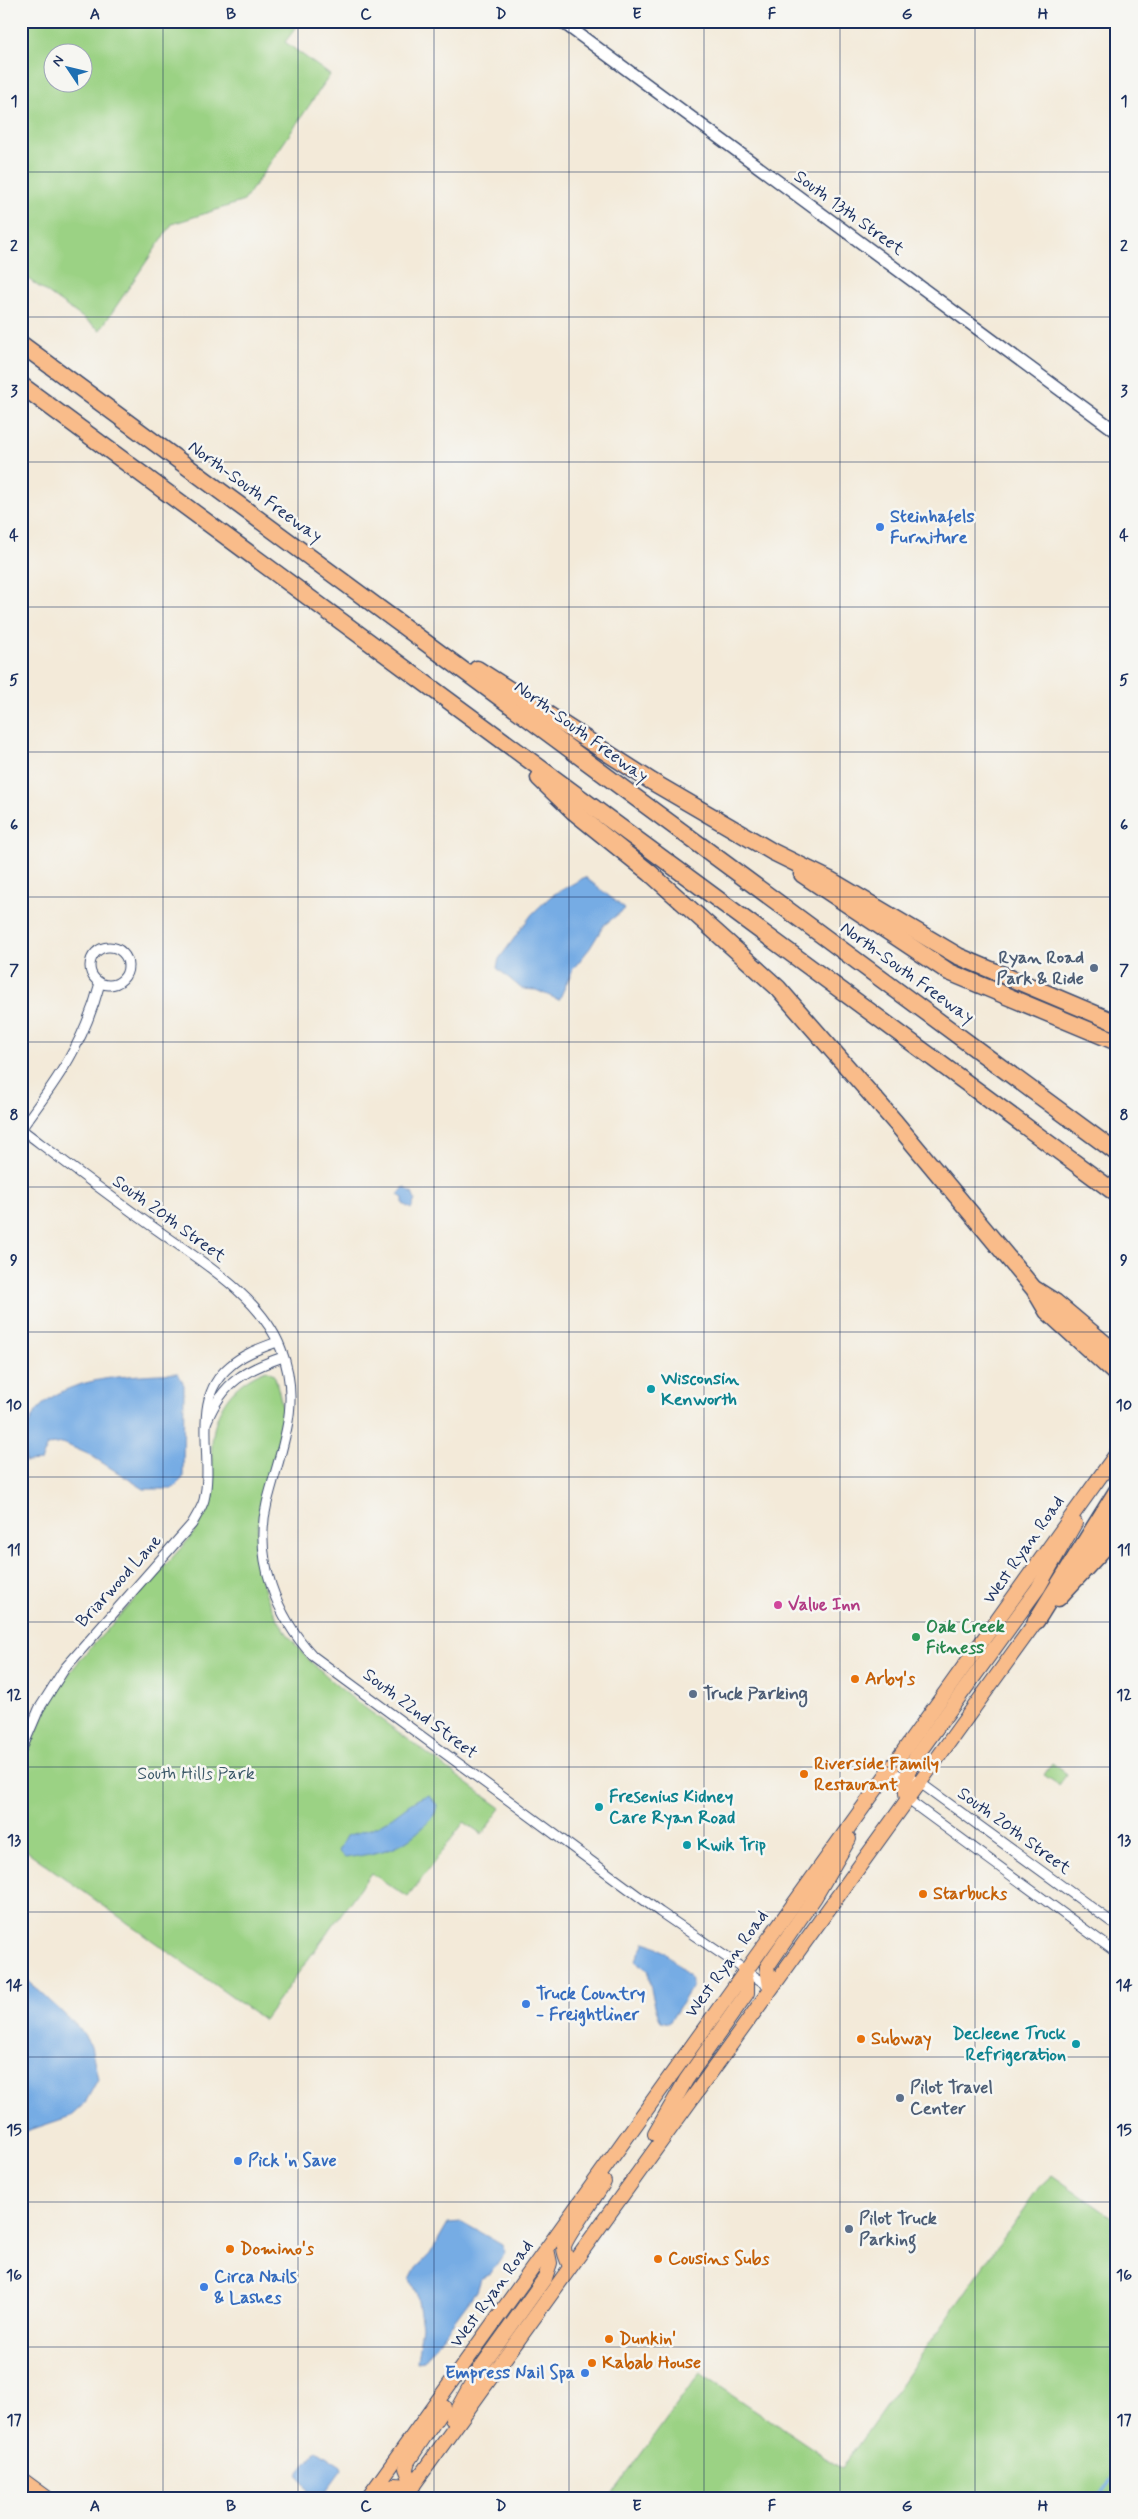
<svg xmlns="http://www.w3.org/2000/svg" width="1138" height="2519" font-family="Mynerve,sans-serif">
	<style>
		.green { fill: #9bd284; stroke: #5b8071; fill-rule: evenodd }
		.water { fill: #76ace4; stroke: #486ea1 }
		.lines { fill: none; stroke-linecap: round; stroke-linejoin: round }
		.stream { stroke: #76ace4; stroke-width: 3 }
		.minor-casing { stroke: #3b4b70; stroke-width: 11 }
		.tertiary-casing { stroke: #3b4b70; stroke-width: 14 }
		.primary-casing { stroke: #3b4b70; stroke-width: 16 }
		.motorway-casing { stroke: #3b4b70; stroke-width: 19 }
		.minor { stroke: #fff; stroke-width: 9 }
		.tertiary { stroke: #fff; stroke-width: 11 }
		.primary { stroke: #f9bc8a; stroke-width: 14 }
		.motorway { stroke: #f9bc8a; stroke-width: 16 }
		.grid { fill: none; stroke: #1b2f5e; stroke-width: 1; stroke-opacity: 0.55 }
		.shop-dot { fill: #3f7fe0; stroke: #f6f6f2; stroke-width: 2 }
		.service-dot { fill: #5c6f8a; stroke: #f6f6f2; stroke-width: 2 }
		.culture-dot { fill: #0f9aa8; stroke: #f6f6f2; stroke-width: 2 }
		.hotel-dot { fill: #d1479c; stroke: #f6f6f2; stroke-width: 2 }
		.leisure-dot { fill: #2e9e5b; stroke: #f6f6f2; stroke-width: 2 }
		.food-dot { fill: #e8710a; stroke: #f6f6f2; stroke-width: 2 }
		.labels { text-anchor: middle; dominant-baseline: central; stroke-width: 5; stroke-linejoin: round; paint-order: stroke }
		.street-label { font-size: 18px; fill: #1b2f5e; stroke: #f6f6f2 }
		.shop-label { font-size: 18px; font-weight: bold; fill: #366cbe; stroke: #f6f6f2; text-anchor: start }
		.service-label { font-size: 18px; font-weight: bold; fill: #4e5e75; stroke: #f6f6f2; text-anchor: start }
		.culture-label { font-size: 18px; font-weight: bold; fill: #0d838f; stroke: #f6f6f2; text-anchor: start }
		.hotel-label { font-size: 18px; font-weight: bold; fill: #b23c85; stroke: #f6f6f2; text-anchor: start }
		.leisure-label { font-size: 18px; font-weight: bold; fill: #27864d; stroke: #f6f6f2; text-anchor: start }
		.food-label { font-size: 18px; font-weight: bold; fill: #c56008; stroke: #f6f6f2; text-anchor: start }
		.park-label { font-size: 18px; fill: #3b5868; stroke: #f6f6f2 }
		.neatline { fill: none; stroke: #1b2f5e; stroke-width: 2 }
		.grid-label { font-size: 16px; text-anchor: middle; font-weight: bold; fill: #1b2f5e }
	</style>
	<rect width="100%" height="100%" fill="#f6f6f2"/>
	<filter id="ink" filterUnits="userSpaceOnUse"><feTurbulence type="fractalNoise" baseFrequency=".02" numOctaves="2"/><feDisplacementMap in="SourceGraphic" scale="10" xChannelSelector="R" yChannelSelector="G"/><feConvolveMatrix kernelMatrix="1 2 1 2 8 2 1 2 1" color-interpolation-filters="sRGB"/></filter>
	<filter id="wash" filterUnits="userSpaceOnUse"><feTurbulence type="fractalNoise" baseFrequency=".0096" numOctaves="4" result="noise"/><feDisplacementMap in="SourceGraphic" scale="20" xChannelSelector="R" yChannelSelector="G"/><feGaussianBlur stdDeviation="1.12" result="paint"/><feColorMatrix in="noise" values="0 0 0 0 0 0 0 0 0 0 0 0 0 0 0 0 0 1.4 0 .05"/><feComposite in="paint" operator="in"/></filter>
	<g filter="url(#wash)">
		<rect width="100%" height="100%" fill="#f3ead9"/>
		<g class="green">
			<path d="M21,21H301L285,42L330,75L244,201L172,224L100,330L21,274ZM82,52V82H52V52Z"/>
			<path d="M266,1370L274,1374C279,1391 284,1409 283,1426C281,1460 262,1492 258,1526C248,1625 326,1680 397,1731C432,1757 466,1783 501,1808L482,1834L464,1822L408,1897L371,1873L264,2020L21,1847V1765L51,1701L62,1682L85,1654L190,1538C198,1526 207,1516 210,1501C215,1481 210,1462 212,1443C215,1407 233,1383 266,1370Z"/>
			<polygon points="1052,1763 1067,1774 1059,1785 1044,1775"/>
			<polygon points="1052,2175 1117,2221 1117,2498 609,2498 700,2373 842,2468 1039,2187"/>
		</g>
		<g class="water">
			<polygon points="585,877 625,909 604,925 590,948 573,969 559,1000 536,990 522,989 497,968 499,959 532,914 551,896"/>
			<polygon points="404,1187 412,1193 415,1200 411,1209 403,1204 403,1198 398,1195"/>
			<path d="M178,1373L184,1385L183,1478L172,1489H144L90,1455L63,1443L48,1445L41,1461L25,1462C25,1453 23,1440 26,1432C42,1374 130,1376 178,1373Z"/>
			<path d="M429,1795L437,1805C436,1816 430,1820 423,1827C399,1851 377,1853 345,1858L338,1851L346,1836C358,1832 370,1830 381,1824C397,1816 411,1799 429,1795Z"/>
			<path d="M645,1942C665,1947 677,1965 691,1978L692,1987L669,2023L661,2021C657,2017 647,1977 649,1971L635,1961Z"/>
			<polygon points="21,1974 79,2028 91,2046 98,2079 85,2103 71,2116 21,2133"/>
			<polygon points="462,2222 502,2245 505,2252 490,2274 480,2279 476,2291 424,2361 417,2362 422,2326 417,2295 410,2280 416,2268 430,2254 448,2223"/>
			<polygon points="317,2450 341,2466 342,2469 321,2498 314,2498 297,2474"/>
		</g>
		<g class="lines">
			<polyline class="stream" points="1098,2498 1117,2472"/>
		</g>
	</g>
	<g filter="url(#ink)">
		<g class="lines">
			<defs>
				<g id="minor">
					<circle cx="109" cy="966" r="19"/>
					<path d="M21,1129C61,1159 102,1190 142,1219C189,1254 260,1293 281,1349C303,1405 280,1450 267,1503C253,1558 277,1617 313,1656L660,1912L770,1987"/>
					<path d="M21,1129C57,1080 84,1044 100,983"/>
					<path d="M207,1421C223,1382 245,1370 283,1357"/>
					<path d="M21,1751L39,1709L65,1668L192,1524C196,1516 202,1508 204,1500C215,1455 189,1400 230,1366C243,1354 261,1348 277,1342"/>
					<polyline points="888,1771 919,1782 1117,1926"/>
					<polyline points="907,1799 1117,1953"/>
				</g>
				<polyline id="tertiary" points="561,21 1117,432"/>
				<g id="primary">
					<polyline points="1085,1556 1117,1512"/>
					<path d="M907,1799C903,1780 908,1771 917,1755L1038,1588L1075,1523"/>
					<polyline points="770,1987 767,1967 815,1897 849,1839"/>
					<polyline points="655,2134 686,2080 747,1993 747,1982 744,1971"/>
					<path d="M570,2266C567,2260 564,2254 564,2247C565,2238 597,2195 604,2182"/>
					<polyline points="452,2419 479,2370 545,2278 550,2263 547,2249"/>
					<polyline points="21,2479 47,2498"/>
					<polyline points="413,2486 406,2468 408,2461 444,2407"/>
					<polyline points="374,2490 395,2485 413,2486"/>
					<polyline points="368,2498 1117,1453"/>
					<polyline points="404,2498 1042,1613"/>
				</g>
				<g id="motorway">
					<polyline points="21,344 1117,1153"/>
					<polyline points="21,385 1117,1194"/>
					<polyline points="477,669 651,781 773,852 830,880 958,956 1117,1023"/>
					<polyline points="539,778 573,811 650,873 778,988 895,1122 1034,1289 1047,1311 1117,1375"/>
					<polyline points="802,874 949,972 1117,1042"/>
					<polyline points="1036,1290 1055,1302 1117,1354"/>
					<polyline points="1058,1598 1117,1534"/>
					<polyline points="1036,1621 1117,1491"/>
				</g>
			</defs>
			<use href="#minor" class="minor-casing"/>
			<use href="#tertiary" class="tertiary-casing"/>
			<use href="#primary" class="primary-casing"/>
			<use href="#motorway" class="motorway-casing"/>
			<use href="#minor" class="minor"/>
			<use href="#tertiary" class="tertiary"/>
			<use href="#primary" class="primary"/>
			<use href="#motorway" class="motorway"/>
		</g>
	</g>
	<path class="grid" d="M163,21V2498M298,21V2498M434,21V2498M569,21V2498M704,21V2498M840,21V2498M975,21V2498M21,172H1117M21,317H1117M21,462H1117M21,607H1117M21,752H1117M21,897H1117M21,1042H1117M21,1187H1117M21,1332H1117M21,1477H1117M21,1622H1117M21,1767H1117M21,1912H1117M21,2057H1117M21,2202H1117M21,2347H1117"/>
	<g class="shop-dot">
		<circle cx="880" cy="527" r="5"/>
		<circle cx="526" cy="2004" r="5"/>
		<circle cx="238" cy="2161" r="5"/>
		<circle cx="204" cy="2287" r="5"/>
		<circle cx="585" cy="2373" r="5"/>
	</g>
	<g class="service-dot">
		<circle cx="1094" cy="968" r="5"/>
		<circle cx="693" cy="1694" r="5"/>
		<circle cx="900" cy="2098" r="5"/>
		<circle cx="849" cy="2229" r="5"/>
	</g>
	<g class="culture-dot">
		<circle cx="651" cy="1389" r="5"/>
		<circle cx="599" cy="1807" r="5"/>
		<circle cx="687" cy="1845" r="5"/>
		<circle cx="1076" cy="2044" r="5"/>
	</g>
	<circle class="hotel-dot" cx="778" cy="1605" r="5"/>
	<circle class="leisure-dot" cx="916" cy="1637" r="5"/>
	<g class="food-dot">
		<circle cx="855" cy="1679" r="5"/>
		<circle cx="804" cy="1774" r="5"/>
		<circle cx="923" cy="1894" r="5"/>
		<circle cx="861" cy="2039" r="5"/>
		<circle cx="230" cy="2249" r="5"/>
		<circle cx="658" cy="2259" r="5"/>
		<circle cx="609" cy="2339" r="5"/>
		<circle cx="592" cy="2363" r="5"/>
	</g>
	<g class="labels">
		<g class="street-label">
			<text transform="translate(849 213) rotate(36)">South 13th Street</text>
			<text transform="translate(255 492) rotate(36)">North-South Freeway</text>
			<text transform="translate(581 732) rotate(36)">North-South Freeway</text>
			<text transform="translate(907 973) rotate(36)">North-South Freeway</text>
			<text transform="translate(169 1219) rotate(36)">South 20th Street</text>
			<text transform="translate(1024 1550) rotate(-55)">West Ryan Road</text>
			<text transform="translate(119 1581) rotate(-48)">Briarwood Lane</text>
			<text transform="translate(420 1714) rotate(37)">South 22nd Street</text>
			<text transform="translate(1014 1831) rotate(36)">South 20th Street</text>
			<text transform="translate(727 1964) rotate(-54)">West Ryan Road</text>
			<text transform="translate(492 2294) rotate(-54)">West Ryan Road</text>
		</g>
		<g class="shop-label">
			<text x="890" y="517">Steinhafels<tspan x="890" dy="21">Furniture</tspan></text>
			<text x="536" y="1994">Truck Country<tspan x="536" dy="21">- Freightliner</tspan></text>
			<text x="248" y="2161">Pick 'n Save</text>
			<text x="214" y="2277">Circa Nails<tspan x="214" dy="21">&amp; Lashes</tspan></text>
			<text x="575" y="2373" text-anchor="end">Empress Nail Spa</text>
		</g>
		<g class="service-label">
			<text x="1084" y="958" text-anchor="end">Ryan Road<tspan x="1084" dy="21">Park &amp; Ride</tspan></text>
			<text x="703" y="1694">Truck Parking</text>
			<text x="910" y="2088">Pilot Travel<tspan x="910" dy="21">Center</tspan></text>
			<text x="859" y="2219">Pilot Truck<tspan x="859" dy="21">Parking</tspan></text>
		</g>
		<g class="culture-label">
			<text x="661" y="1379">Wisconsin<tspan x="661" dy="21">Kenworth</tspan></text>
			<text x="609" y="1797">Fresenius Kidney<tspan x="609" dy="21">Care Ryan Road</tspan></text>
			<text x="697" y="1845">Kwik Trip</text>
			<text x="1066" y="2034" text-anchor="end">Decleene Truck<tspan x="1066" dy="21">Refrigeration</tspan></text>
		</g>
		<g class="hotel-label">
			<text x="788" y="1605">Value Inn</text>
		</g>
		<g class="leisure-label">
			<text x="926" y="1627">Oak Creek<tspan x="926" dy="21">Fitness</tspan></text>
		</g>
		<g class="food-label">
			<text x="865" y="1679">Arby's</text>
			<text x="814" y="1764">Riverside Family<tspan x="814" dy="21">Restaurant</tspan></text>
			<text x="933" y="1894">Starbucks</text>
			<text x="871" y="2039">Subway</text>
			<text x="240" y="2249">Domino's</text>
			<text x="668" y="2259">Cousins Subs</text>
			<text x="619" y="2339">Dunkin'</text>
			<text x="602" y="2363">Kabab House</text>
		</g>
		<g class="park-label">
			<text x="196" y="1774">South Hills Park</text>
		</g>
	</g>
	<rect width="1138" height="2519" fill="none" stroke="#f6f6f2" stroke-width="55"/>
	<g transform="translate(68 68) rotate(305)"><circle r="24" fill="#f6f6f2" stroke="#9ea6b7"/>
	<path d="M0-4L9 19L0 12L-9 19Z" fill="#1f6fb2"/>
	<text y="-8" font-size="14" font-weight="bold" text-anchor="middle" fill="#1b2f5e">N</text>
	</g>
	<rect x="28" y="28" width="1082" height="2464" class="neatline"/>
	<g class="grid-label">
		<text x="95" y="19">A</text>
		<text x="231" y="19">B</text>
		<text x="366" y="19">C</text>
		<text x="501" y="19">D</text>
		<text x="637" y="19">E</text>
		<text x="772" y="19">F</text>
		<text x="907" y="19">G</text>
		<text x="1043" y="19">H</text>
		<text x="14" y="106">1</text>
		<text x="1124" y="106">1</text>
		<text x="14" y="251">2</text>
		<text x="1124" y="251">2</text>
		<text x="14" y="396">3</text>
		<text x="1124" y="396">3</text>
		<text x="14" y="540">4</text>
		<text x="1124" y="540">4</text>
		<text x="14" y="685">5</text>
		<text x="1124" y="685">5</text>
		<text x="14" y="830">6</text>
		<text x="1124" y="830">6</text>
		<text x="14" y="975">7</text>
		<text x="1124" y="975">7</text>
		<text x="14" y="1120">8</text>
		<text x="1124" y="1120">8</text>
		<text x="14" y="1265">9</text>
		<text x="1124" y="1265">9</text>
		<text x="14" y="1410">10</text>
		<text x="1124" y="1410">10</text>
		<text x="14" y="1555">11</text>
		<text x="1124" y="1555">11</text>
		<text x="14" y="1700">12</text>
		<text x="1124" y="1700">12</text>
		<text x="14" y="1845">13</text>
		<text x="1124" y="1845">13</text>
		<text x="14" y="1990">14</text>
		<text x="1124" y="1990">14</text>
		<text x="14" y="2135">15</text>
		<text x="1124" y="2135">15</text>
		<text x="14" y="2280">16</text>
		<text x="1124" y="2280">16</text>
		<text x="14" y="2425">17</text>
		<text x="1124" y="2425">17</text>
		<text x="95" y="2511">A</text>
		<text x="231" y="2511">B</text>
		<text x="366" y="2511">C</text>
		<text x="501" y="2511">D</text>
		<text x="637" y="2511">E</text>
		<text x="772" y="2511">F</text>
		<text x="907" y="2511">G</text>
		<text x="1043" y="2511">H</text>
	</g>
</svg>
